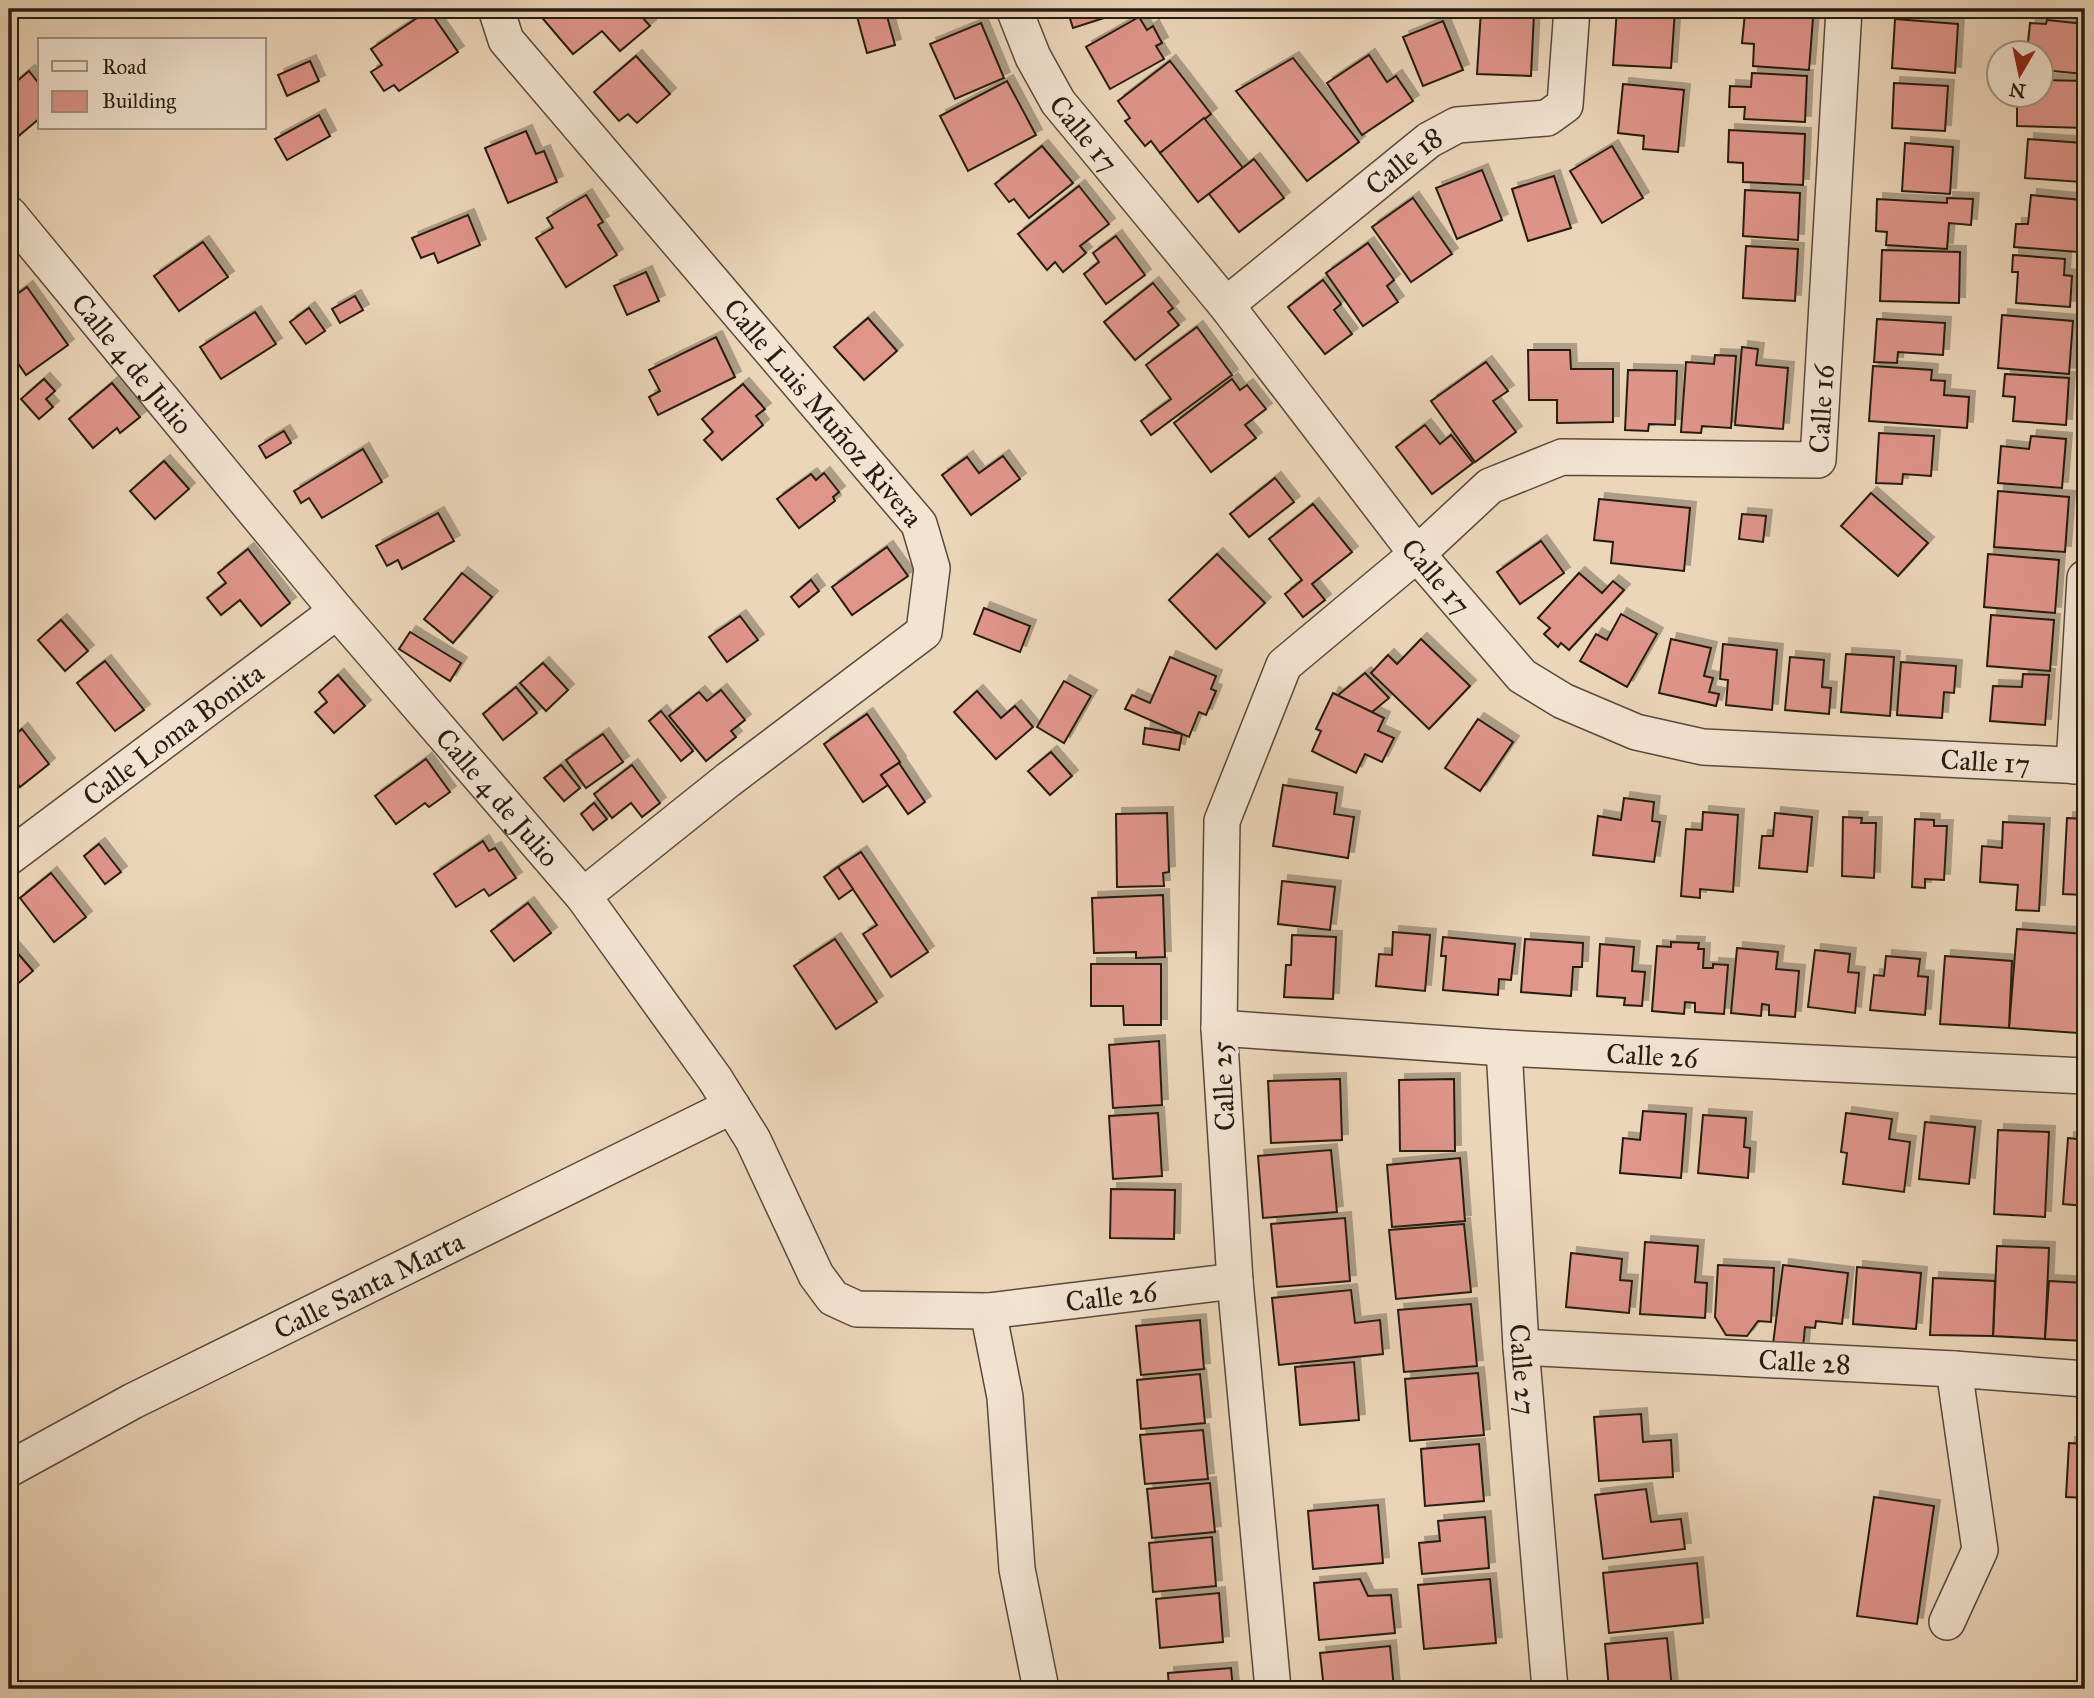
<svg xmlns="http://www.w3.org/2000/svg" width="2094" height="1698" font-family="'IM FELL Great Primer',serif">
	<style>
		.building { fill: #e0958b; stroke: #261c11; stroke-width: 2; filter: url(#shadow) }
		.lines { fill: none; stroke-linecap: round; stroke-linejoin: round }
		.minor-casing { stroke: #584a3b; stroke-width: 38 }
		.minor { stroke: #f3e4d2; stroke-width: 35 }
		.labels { text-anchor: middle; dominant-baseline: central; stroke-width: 7; stroke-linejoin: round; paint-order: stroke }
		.street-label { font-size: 28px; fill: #261c11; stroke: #f3e4d2 }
	</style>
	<defs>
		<filter id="shadow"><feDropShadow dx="6" dy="-6" stdDeviation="0" flood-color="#0004"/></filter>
	</defs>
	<rect width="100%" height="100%" fill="#ecd6b9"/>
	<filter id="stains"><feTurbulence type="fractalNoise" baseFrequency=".00286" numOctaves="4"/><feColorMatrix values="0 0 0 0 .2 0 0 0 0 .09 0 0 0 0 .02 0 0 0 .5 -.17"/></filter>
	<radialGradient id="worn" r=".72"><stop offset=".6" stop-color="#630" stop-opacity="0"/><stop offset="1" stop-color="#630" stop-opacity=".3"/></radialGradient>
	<g class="building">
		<polygon points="544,9 635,9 650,26 620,51 602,31 573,54 538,13"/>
		<polygon points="855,9 885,9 895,45 867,53"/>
		<polygon points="922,9 955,9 923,15"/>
		<polygon points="1067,9 1132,9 1073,28"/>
		<polygon points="1617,9 1675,10 1671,68 1613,65"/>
		<polygon points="1899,9 1980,9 1980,15 1899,12"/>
		<polygon points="2039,9 2085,9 2085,15 2039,11"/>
		<polygon points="429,10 458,52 399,91 394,85 384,91 371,72 382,65 371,49"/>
		<polygon points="1481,10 1534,13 1531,76 1477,74"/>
		<polygon points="1745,13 1813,18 1809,70 1753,66 1754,44 1742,43"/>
		<polygon points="1139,17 1147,30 1153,26 1162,43 1156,46 1164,59 1110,89 1086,47"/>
		<polygon points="1895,19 1958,24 1955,73 1892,68"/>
		<polygon points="2047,20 2085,24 2085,74 2042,70 2042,52 2027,52 2030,23 2046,24"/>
		<polygon points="1443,21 1463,70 1423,86 1403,37"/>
		<polygon points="981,23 1004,78 955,99 930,44"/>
		<polygon points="1369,55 1387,82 1396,76 1413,101 1362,135 1327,83"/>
		<polygon points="636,56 670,94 637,123 628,114 619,121 594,92"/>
		<polygon points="1293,58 1359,142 1307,181 1236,91"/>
		<polygon points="310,61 319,81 287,96 278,75"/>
		<polygon points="1170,61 1211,114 1160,153 1151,141 1145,146 1125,121 1130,118 1118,101"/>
		<polygon points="29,71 40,85 40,118 9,144 9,88"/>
		<polygon points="1752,73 1807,76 1805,122 1744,119 1745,107 1729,107 1730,86 1751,87"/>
		<polygon points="2042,80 2085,81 2085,128 2017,126 2017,94 2042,94"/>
		<polygon points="1007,81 1036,135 968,171 940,116"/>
		<polygon points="1894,83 1948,86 1945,131 1892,128"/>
		<polygon points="1623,84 1684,90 1678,152 1643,149 1644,136 1618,133"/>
		<polygon points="319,115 330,136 287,160 275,139"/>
		<polygon points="1204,118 1243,168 1198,202 1160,153"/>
		<polygon points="1729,130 1805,134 1803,185 1743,182 1743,163 1728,162"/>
		<polygon points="526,131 536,154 544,151 557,182 508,203 485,148"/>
		<polygon points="2028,139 2083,143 2081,182 2025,178"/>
		<polygon points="1905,143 1953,147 1950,194 1902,191"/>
		<polygon points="1042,146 1073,183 1029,218 1014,199 1009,202 995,184"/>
		<polygon points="1612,146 1643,198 1602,223 1570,171"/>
		<polygon points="1254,159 1284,198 1239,232 1209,194"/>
		<polygon points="1482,170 1502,220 1457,239 1436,188"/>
		<polygon points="1554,176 1571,228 1528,241 1512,189"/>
		<polygon points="1079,186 1109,224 1080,246 1086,253 1063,272 1055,262 1047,270 1018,234"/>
		<polygon points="1745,190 1800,193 1798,240 1743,236"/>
		<polygon points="586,195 603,222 598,225 617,255 566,287 536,238 553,228 547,218"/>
		<polygon points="2031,195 2081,200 2078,231 2085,232 2085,244 2079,244 2078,252 2014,247 2016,224 2028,224"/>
		<polygon points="1413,198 1452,254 1411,282 1372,227"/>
		<polygon points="1947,198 1973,199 1971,225 1949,223 1947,249 1886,245 1887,232 1876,231 1877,199 1947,203"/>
		<polygon points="468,215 480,245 438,263 434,253 421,258 412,238"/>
		<polygon points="1116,236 1145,275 1106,304 1084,274 1099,262 1093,253"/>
		<polygon points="203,242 228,277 179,311 154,276"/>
		<polygon points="1368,243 1394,280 1387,286 1398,302 1363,326 1326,273"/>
		<polygon points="1746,246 1798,249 1795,301 1743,298"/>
		<polygon points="1882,250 1960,252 1959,303 1880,301"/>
		<polygon points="2013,255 2065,259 2064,275 2072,276 2070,307 2016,303 2018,272 2012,272"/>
		<polygon points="646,272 659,301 627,315 614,286"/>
		<polygon points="1323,280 1341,304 1334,310 1352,334 1325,354 1288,307"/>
		<polygon points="1153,283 1173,308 1168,312 1179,325 1135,360 1104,322"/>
		<polygon points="27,287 68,345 26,375 9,350 9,300"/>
		<polygon points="355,296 363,310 340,323 332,309"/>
		<polygon points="309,308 325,331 306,344 290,322"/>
		<polygon points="255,312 276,344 221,379 200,347"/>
		<polygon points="2002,315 2073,321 2069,374 1998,368"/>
		<polygon points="868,318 897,351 864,380 834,347"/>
		<polygon points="1877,319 1945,323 1943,355 1898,352 1897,363 1874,362"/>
		<polygon points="1197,327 1232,375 1151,435 1141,421 1171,399 1146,365"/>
		<polygon points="716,337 735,377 658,415 649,397 660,391 649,370"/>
		<polygon points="1742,347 1758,349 1756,365 1788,368 1783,429 1735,425"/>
		<polygon points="1528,350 1570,350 1571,369 1613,369 1613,422 1557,423 1557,400 1529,400"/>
		<polygon points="1715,355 1736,356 1731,428 1702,426 1701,433 1681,432 1686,362 1714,364"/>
		<polygon points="1486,362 1508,391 1493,401 1516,432 1475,462 1431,401"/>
		<polygon points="1873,366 1932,370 1931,380 1945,381 1944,395 1969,397 1967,428 1869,421"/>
		<polygon points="1628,370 1677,371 1675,425 1649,424 1648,431 1625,430"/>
		<polygon points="2005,374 2069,378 2066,425 2013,421 2015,397 2003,396"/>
		<polygon points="44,379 55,391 46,399 53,407 39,419 21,399"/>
		<polygon points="1232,379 1240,390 1247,385 1266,409 1245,425 1256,438 1211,472 1174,423"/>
		<polygon points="112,383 140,417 120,433 117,428 93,448 69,419"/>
		<polygon points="743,384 765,409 756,416 763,425 722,460 704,440 713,432 702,419"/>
		<polygon points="1425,425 1440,444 1451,435 1473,463 1432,494 1396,447"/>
		<polygon points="284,431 291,443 266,458 259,446"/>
		<polygon points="1879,433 1934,436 1931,476 1903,474 1902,484 1876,483"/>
		<polygon points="2031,436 2066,439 2062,488 1998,483 2001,446 2029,449"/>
		<polygon points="363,449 382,482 322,518 309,498 301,503 294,491"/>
		<polygon points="1003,456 1020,479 971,515 942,475 967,457 979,473"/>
		<polygon points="164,461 189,489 155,519 130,491"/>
		<polygon points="824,473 839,492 833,497 835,501 799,528 777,499 811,474 816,480"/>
		<polygon points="1275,478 1294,502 1249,537 1230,514"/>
		<polygon points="1998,491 2069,497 2065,552 1994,547"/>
		<polygon points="1871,493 1928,543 1898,576 1841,526"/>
		<polygon points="1599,499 1690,508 1684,571 1611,563 1613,542 1594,540"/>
		<polygon points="1313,504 1352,552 1312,584 1325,600 1303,617 1285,594 1302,580 1269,539"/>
		<polygon points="438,513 454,541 402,569 398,560 387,566 376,546"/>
		<polygon points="1742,514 1766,516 1763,542 1739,539"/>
		<polygon points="1541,541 1564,573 1520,604 1497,572"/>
		<polygon points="887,547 908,576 852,615 832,587"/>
		<polygon points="248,549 290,603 261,626 240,600 221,615 207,598 226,583 218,573"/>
		<polygon points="1217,554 1265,603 1216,649 1169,600"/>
		<polygon points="1988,554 2059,560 2055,613 1984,607"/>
		<polygon points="462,573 492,597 453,643 424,619"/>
		<polygon points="1579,573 1602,593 1613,581 1624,590 1569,650 1561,643 1558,647 1544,634 1550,628 1538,618"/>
		<polygon points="811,580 819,591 799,607 791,597"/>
		<polygon points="984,608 1030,626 1020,652 974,634"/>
		<polygon points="1621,614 1657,634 1627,687 1580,661 1596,634 1607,640"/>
		<polygon points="1991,615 2054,620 2050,671 1987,666"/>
		<polygon points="740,616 758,640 727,662 709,637"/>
		<polygon points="61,620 88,651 65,671 38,640"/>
		<polygon points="410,632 461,663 450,681 399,649"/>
		<polygon points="1421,639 1470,686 1429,729 1371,673 1388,655 1397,664"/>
		<polygon points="1671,639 1711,648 1704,676 1713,678 1709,692 1719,694 1716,706 1659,693"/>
		<polygon points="1723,644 1777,650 1772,710 1726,705 1728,680 1720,679"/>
		<polygon points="1846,654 1894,657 1890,716 1841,712"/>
		<polygon points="1170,657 1216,676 1211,689 1216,691 1206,715 1199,712 1189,737 1125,709 1132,695 1150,703"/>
		<polygon points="1790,657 1824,660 1822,687 1831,688 1829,714 1785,710"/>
		<polygon points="105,661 144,710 115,731 77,683"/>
		<polygon points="1901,662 1956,666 1954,693 1944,692 1942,718 1897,715"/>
		<polygon points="543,663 568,690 546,711 520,683"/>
		<polygon points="1365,673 1389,698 1372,712 1337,696"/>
		<polygon points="2023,674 2049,675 2045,725 1990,721 1993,686 2022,687"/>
		<polygon points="338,675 365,706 334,733 315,712 327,702 319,692"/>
		<polygon points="1064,681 1091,696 1064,743 1037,727"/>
		<polygon points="516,687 537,713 503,740 483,714"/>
		<polygon points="721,690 745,720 731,731 736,737 706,761 669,716 699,692 707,701"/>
		<polygon points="977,691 1001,718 1015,706 1033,727 996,759 954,712"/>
		<polygon points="1333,693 1384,718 1378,731 1394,738 1382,762 1365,754 1356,773 1312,751 1321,731 1316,729"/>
		<polygon points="661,711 693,751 681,761 649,721"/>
		<polygon points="867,714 900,762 881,775 888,785 863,802 824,744"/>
		<polygon points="1478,719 1513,742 1480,791 1445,768"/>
		<polygon points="1145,728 1182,734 1179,750 1143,744"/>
		<polygon points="22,729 49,764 20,787 9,772 9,740"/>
		<polygon points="603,734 623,762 586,788 566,760"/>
		<polygon points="1051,752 1072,776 1050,795 1028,771"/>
		<polygon points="426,759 450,792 429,807 425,803 396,824 375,796"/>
		<polygon points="899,763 925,802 908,814 881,775"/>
		<polygon points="561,765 580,788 564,801 544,778"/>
		<polygon points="632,765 660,803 642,817 631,803 612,818 594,794"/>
		<polygon points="1283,785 1337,793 1334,814 1354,817 1348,858 1273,846"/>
		<polygon points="1624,798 1654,802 1652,821 1660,822 1654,862 1593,855 1598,816 1621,820"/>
		<polygon points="594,803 607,819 593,830 581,814"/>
		<polygon points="1703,812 1738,815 1733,892 1700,889 1700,898 1681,896 1686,829 1702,830"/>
		<polygon points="1167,813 1169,872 1163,873 1164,886 1117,887 1116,814"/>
		<polygon points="1775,813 1812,817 1807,872 1759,868 1762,836 1773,836"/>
		<polygon points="1843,817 1862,818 1861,823 1876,823 1874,878 1842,876"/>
		<polygon points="2067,818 2085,819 2085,895 2063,894"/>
		<polygon points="1915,819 1934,820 1934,826 1947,826 1944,880 1925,879 1925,888 1912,887"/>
		<polygon points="2003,822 2044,824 2039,911 2016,910 2018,885 1980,882 1982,846 2002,848"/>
		<polygon points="483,841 489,851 495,848 516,878 489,896 484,889 456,907 434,874"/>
		<polygon points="99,844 121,872 105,884 84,856"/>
		<polygon points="861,852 928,952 891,977 863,934 877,925 838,867"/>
		<polygon points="838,867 853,889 839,899 824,877"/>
		<polygon points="51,873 86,917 54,942 20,898"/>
		<polygon points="1282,881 1335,887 1330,930 1278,924"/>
		<polygon points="1163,895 1165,957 1136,958 1136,952 1094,953 1092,898"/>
		<polygon points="528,903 551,933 514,961 491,931"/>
		<polygon points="2017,929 2085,934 2078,1033 2009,1028"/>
		<polygon points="1393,932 1430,935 1425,991 1376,986 1379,954 1392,955"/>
		<polygon points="1292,935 1336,937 1333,999 1284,997 1286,965 1291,965"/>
		<polygon points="1443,937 1515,944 1511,980 1499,979 1498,995 1443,990 1446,956 1441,956"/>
		<polygon points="835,939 877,1002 836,1029 794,966"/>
		<polygon points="1525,939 1583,943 1582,967 1573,967 1571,996 1521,992"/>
		<polygon points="1671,942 1699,943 1698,949 1704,949 1703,968 1713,968 1713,964 1728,965 1724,1014 1695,1012 1695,1003 1685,1002 1684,1014 1652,1011 1657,946 1671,947"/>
		<polygon points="9,943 33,971 9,991"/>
		<polygon points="1600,944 1634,947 1632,971 1645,972 1642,1006 1624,1005 1625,998 1597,996"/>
		<polygon points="1737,948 1778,952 1776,969 1799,971 1795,1017 1769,1015 1769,1005 1762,1004 1761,1016 1731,1013"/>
		<polygon points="1815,950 1850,954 1848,972 1859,973 1855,1013 1808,1007"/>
		<polygon points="1886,956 1920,959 1918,976 1928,977 1925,1015 1870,1010 1874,975 1884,976"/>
		<polygon points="1945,956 2012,961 2009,1028 1940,1024"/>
		<polygon points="1091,964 1161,964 1161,1025 1124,1025 1123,1006 1091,1006"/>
		<polygon points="1159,1041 1162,1105 1113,1108 1109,1045"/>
		<polygon points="1340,1079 1342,1140 1271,1143 1268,1081"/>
		<polygon points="1454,1079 1455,1151 1400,1151 1399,1080"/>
		<polygon points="1643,1111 1686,1114 1681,1178 1620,1173 1623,1138 1640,1140"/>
		<polygon points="1158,1113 1162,1176 1113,1179 1109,1116"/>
		<polygon points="1846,1113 1892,1119 1889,1139 1910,1142 1904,1192 1843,1184 1847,1153 1841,1152"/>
		<polygon points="1703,1115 1746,1118 1744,1147 1750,1148 1748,1178 1698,1173"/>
		<polygon points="1925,1122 1975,1127 1969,1184 1919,1179"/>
		<polygon points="1998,1130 2049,1132 2045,1217 1994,1214"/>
		<polygon points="2068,1138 2085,1140 2085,1206 2063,1204"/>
		<polygon points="1331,1150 1337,1212 1263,1218 1258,1156"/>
		<polygon points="1460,1158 1465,1221 1392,1227 1387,1165"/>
		<polygon points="1111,1189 1175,1190 1174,1239 1110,1238"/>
		<polygon points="1345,1218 1350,1281 1277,1287 1271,1224"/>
		<polygon points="1464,1224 1471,1292 1396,1299 1389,1230"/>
		<polygon points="1645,1242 1698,1246 1695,1282 1707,1283 1705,1318 1640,1314"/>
		<polygon points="1997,1246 2049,1248 2045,1339 1993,1336"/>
		<polygon points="1571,1253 1622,1259 1620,1280 1632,1281 1629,1313 1566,1307"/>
		<polygon points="1718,1265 1774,1268 1771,1322 1758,1321 1747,1336 1726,1335 1715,1317"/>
		<polygon points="1783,1265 1848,1273 1842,1324 1816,1321 1815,1328 1805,1327 1803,1347 1773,1344"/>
		<polygon points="1857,1267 1921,1273 1916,1329 1853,1324"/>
		<polygon points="1933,1278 1995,1281 1993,1336 1930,1335"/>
		<polygon points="2049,1281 2085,1283 2085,1341 2045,1339"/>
		<polygon points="1351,1290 1355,1323 1380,1320 1383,1354 1279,1365 1272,1298"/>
		<polygon points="1471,1304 1477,1366 1404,1372 1398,1310"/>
		<polygon points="1200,1320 1204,1369 1141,1375 1136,1326"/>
		<polygon points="1354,1362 1359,1420 1300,1425 1295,1367"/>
		<polygon points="1478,1373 1484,1435 1410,1441 1405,1379"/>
		<polygon points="1200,1374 1205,1423 1141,1429 1137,1380"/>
		<polygon points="1641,1414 1643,1442 1671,1440 1673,1477 1599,1481 1594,1417"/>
		<polygon points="1203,1430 1208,1479 1145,1484 1140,1435"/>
		<polygon points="2069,1443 2085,1444 2085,1498 2066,1497"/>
		<polygon points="1479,1444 1484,1501 1425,1506 1421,1449"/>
		<polygon points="1210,1483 1215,1532 1152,1538 1147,1489"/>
		<polygon points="1646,1489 1651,1522 1681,1519 1685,1549 1603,1559 1595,1495"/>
		<polygon points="1874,1497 1934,1506 1917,1624 1857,1616"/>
		<polygon points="1378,1505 1383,1563 1313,1569 1308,1511"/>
		<polygon points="1485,1517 1489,1568 1422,1574 1419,1543 1440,1541 1438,1521"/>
		<polygon points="1212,1537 1216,1586 1153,1592 1149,1543"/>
		<polygon points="1697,1563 1703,1623 1609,1633 1603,1573"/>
		<polygon points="1360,1579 1368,1596 1391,1595 1395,1633 1319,1640 1314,1583"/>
		<polygon points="1490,1579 1496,1643 1424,1649 1418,1585"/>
		<polygon points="1219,1593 1223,1642 1160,1648 1156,1599"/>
		<polygon points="1667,1638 1672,1689 1609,1689 1605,1644"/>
		<polygon points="1390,1646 1394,1689 1324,1689 1320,1653"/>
		<polygon points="1231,1668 1233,1689 1169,1689 1168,1673"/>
	</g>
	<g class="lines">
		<defs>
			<g id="minor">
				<path id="s1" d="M496,9L506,40L919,524L932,568L924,632L728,780L583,896"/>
				<path id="s2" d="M1014,9L1033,57L1058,102L1226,305L1417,554L1522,676L1563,701L1636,732L1703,747L2085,766"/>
				<path id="s3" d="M9,214L337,611L583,896L715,1079L753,1140L816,1275L833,1298L857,1309L988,1311L1235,1281"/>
				<path id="s4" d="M1226,305L1429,140L1457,125L1547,118L1565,105L1572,9"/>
				<polyline points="2074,766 2085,578"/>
				<path id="s5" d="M9,857L337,611"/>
				<path id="s6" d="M1219,1028L1504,1048L2085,1076"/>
				<path id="s7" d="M1504,1048L1521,1347L1550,1689"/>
				<polyline points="988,1311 1005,1397 1017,1569 1041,1689"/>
				<path id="s8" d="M1521,1347L1954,1369L2085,1379"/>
				<path id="s9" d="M9,1469L133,1401L732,1106"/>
				<polyline points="1947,1622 1980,1550 1954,1369"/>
				<path id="s10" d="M1273,1689L1235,1281L1219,1028L1222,821L1284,665L1417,554L1490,486L1562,457L1818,460L1844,9"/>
			</g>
		</defs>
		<use href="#minor" class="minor-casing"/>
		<use href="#minor" class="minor"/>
	</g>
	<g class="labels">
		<g class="street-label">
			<text stroke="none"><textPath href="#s2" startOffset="144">Calle 17</textPath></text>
			<text stroke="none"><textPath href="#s4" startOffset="229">Calle 18</textPath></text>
			<text stroke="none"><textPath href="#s3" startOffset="194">Calle 4 de Julio</textPath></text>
			<text stroke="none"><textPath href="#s10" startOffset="1696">Calle 16</textPath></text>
			<text stroke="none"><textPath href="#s1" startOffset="522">Calle Luis Muñoz Rivera</textPath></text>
			<text stroke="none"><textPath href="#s2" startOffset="710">Calle 17</textPath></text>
			<text stroke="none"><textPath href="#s5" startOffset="205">Calle Loma Bonita</textPath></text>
			<text stroke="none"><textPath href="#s2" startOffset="1320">Calle 17</textPath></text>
			<text stroke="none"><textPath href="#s3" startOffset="761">Calle 4 de Julio</textPath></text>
			<text stroke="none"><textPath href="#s6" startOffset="434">Calle 26</textPath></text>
			<text transform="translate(1223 1086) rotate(-93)">Calle 25</text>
			<text stroke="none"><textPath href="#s9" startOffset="404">Calle Santa Marta</textPath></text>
			<text stroke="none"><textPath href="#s3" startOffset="1648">Calle 26</textPath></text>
			<text stroke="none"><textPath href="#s8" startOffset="284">Calle 28</textPath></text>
			<text stroke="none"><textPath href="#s7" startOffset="322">Calle 27</textPath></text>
		</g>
	</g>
	<rect width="2094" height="1698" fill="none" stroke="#ecd6b9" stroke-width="35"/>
	<rect x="10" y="10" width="2073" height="1677" fill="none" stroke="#261c11" stroke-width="3.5"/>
	<rect x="18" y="18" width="2059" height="1663" fill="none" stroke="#261c11" stroke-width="2"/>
	<rect x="38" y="38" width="228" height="91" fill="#f3e4d2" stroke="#a19485" stroke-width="2"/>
	<rect x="52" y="61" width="35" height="10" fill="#f3e4d2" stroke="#a19485" stroke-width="2"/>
	<text x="102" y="74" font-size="21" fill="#261c11">Road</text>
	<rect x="52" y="91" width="35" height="21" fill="#e0958b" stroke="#a19485" stroke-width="2"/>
	<text x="102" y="108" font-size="21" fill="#261c11">Building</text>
	<g transform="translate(2020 74) rotate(189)"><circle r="33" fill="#f3e4d2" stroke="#a19485" stroke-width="2"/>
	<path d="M0-5L12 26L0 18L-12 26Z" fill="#8f2418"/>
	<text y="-10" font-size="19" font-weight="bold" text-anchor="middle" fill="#261c11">N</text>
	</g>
	<rect width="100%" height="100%" filter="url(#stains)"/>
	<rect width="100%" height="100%" fill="url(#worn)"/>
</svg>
